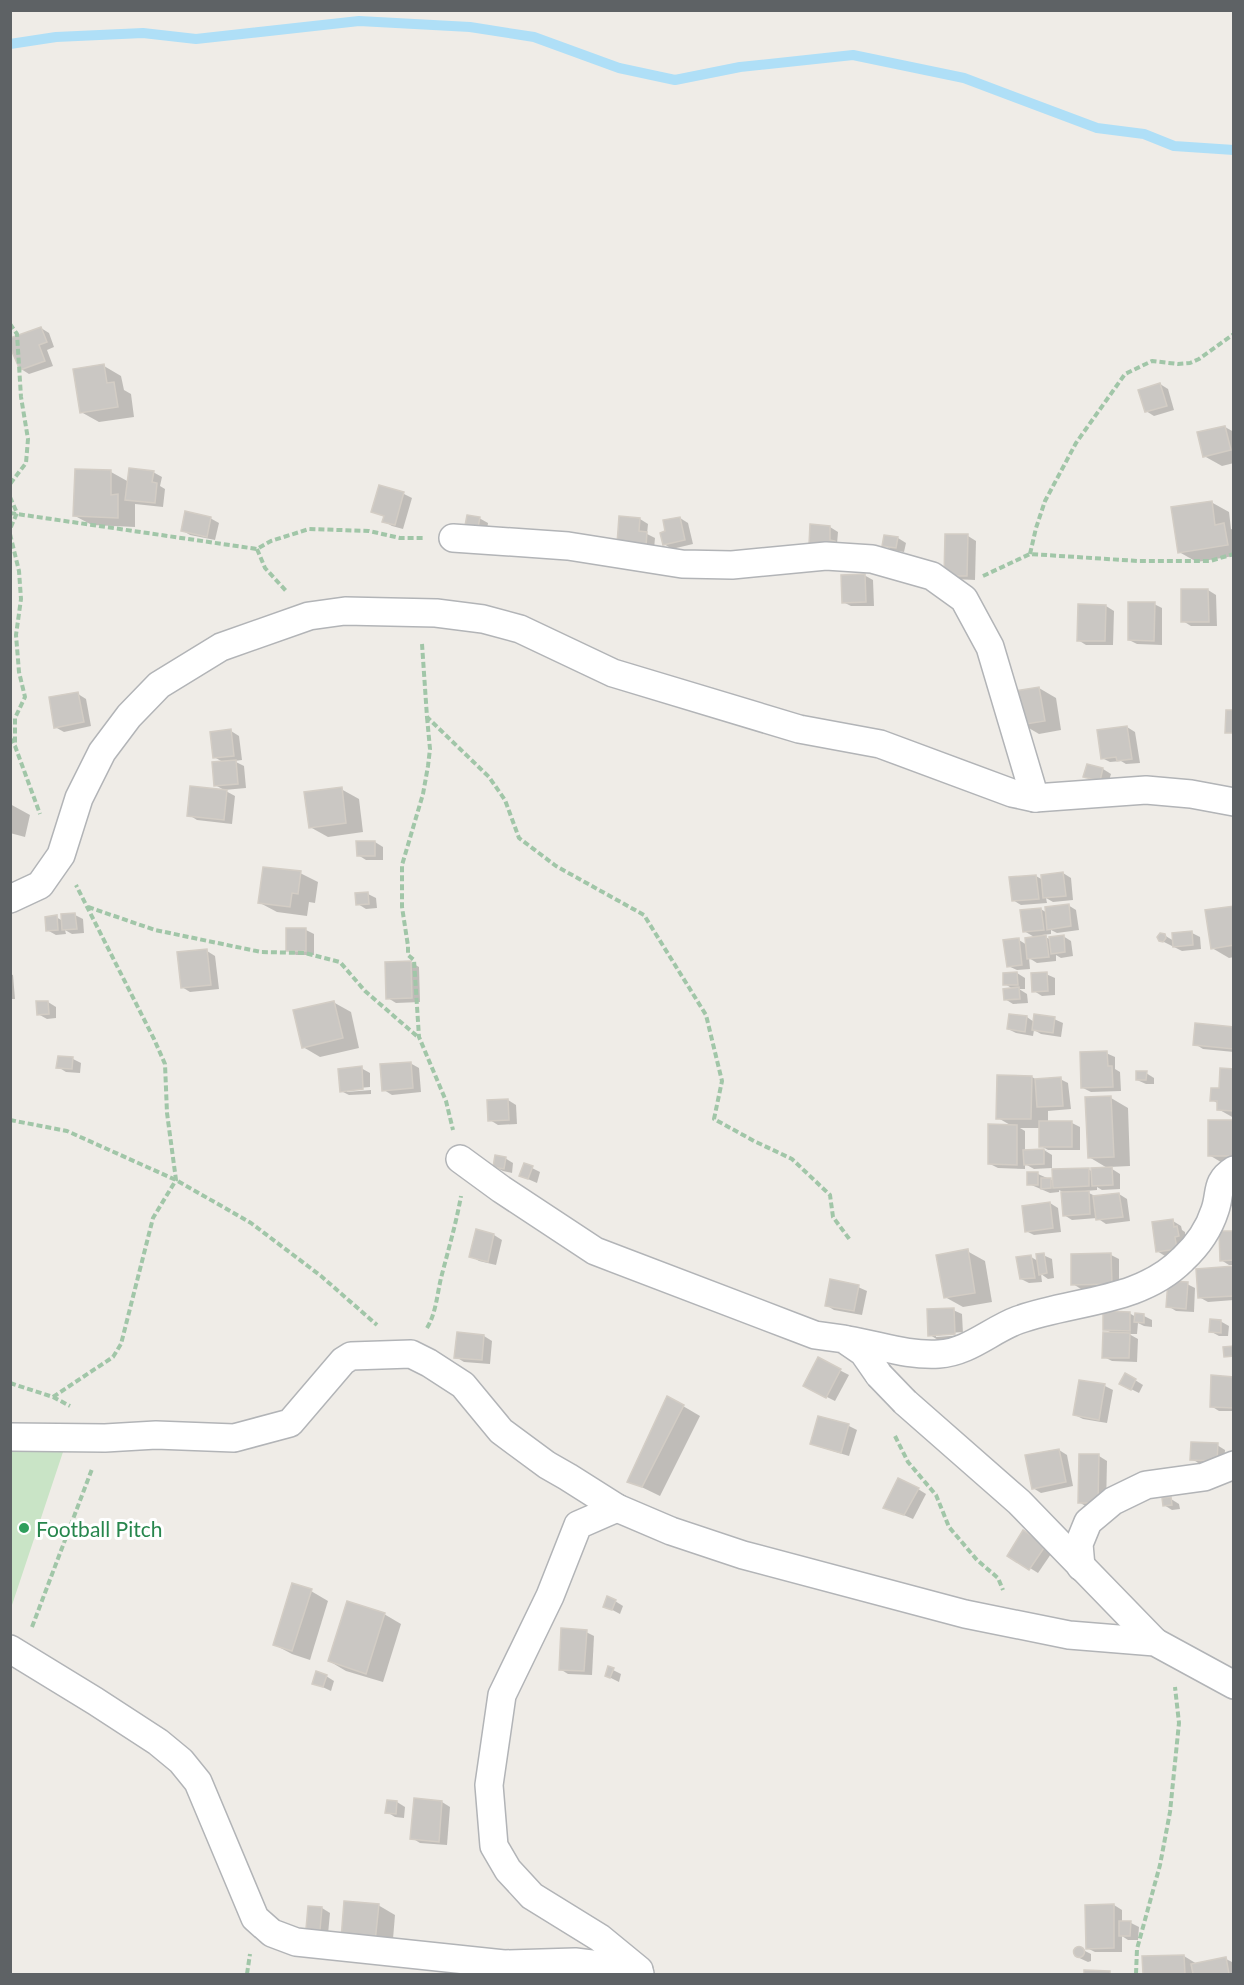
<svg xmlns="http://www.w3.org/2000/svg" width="1244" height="1985" font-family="Lato,sans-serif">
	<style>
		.green { fill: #c9e4c6 }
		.shadow { fill: #0003; fill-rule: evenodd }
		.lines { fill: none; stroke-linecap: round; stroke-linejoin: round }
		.stream { stroke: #afdff7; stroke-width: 10 }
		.building { fill: #cac7c3; stroke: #d3cdc5; stroke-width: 1.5 }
		.street-casing { stroke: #b2b4b7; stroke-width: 30 }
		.path { stroke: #a1c6a8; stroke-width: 4; stroke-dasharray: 6 3; stroke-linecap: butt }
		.street { stroke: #fff; stroke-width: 27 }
		.street-bridge-casing { stroke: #b2b4b7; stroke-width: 30; stroke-linecap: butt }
		.street-bridge { stroke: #fff; stroke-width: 27 }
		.leisure-dot { fill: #2e9e5b; stroke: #fff; stroke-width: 2 }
		.labels { text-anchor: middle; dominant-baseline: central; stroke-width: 6; stroke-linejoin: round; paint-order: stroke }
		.leisure-label { font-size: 21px; fill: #27864d; stroke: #fff; text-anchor: start }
	</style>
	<rect width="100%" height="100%" fill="#efece7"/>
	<polygon class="green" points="11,1431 64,1449 11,1608"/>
	<g class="shadow">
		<polygon points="41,328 49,333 54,347 47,350 53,366 29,374 21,369"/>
		<polygon points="104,366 121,376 124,390 131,394 134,417 99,422 81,412"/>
		<polygon points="1160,384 1168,389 1174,410 1154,416 1146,411"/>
		<polygon points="1225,427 1234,432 1234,463 1222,466 1204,456"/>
		<polygon points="111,472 129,482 153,472 162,477 160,486 165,489 163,507 135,504 135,527 92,525 75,516"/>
		<polygon points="404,494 412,498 403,529 392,526 383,521 385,517 373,512"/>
		<polygon points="1211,502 1229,512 1231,529 1234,530 1234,556 1197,562 1179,552"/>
		<polygon points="210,518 219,523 215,540 190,535 182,530"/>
		<polygon points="479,518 488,523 486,536 474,535"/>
		<polygon points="680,518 688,523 693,544 672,549 664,544"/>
		<polygon points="640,519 648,524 647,534 655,538 654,549 619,543"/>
		<polygon points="812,526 830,527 838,532 837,544 843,550"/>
		<polygon points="968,536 976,541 975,580 954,579"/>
		<polygon points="898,538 906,543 904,552 892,550 884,545"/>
		<polygon points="864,575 873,580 874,606 851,606 843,602"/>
		<polygon points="1208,590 1216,595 1217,626 1191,626 1183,621"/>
		<polygon points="1154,604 1162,608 1162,645 1137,644 1129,640"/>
		<polygon points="1106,606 1114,611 1113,645 1086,645 1078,640"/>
		<polygon points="1039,688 1056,698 1061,730 1039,734 1022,724"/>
		<polygon points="78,694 86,699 91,726 64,732 55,727"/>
		<polygon points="1127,727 1135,732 1140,763 1126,764 1121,761 1110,762 1102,758"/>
		<polygon points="231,731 239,736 242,760 234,761 244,766 246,788 224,790 235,796 232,824 197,820 189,815 226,791 215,785 223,762 214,757"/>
		<polygon points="1088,765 1103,769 1111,774 1108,784 1093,781 1085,776"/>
		<polygon points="341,789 359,799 363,832 328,837 310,827"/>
		<polygon points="10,804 30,815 25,837 10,833"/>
		<polygon points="375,842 383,847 383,860 366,860 358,855"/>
		<polygon points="300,873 318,882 315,903 309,902 307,916 277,912 260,903"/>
		<polygon points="1063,873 1071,878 1073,900 1053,902 1046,898 1047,903 1021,905 1013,900 1036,876 1043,880"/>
		<polygon points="368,894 376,898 377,908 366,909 358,904"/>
		<polygon points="1068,905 1076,910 1079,930 1057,933 1051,930 1051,934 1042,935 1051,940 1063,936 1071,941 1073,956 1061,958 1056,955 1056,961 1037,963 1029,958 1030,969 1017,970 1008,966 1019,940 1027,945 1036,938 1024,931 1041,909 1047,913"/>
		<polygon points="1234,908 1234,957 1229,958 1212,948"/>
		<polygon points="75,915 83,919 84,933 72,934 65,930 66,934 56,935 47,930 56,917 63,921"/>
		<polygon points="306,930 314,934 314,955 296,955 287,950"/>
		<polygon points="1192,933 1200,937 1201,949 1182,951 1160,940 1164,935 1174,941"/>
		<polygon points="207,951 215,956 219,989 190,992 182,987"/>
		<polygon points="410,962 419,967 420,1002 396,1003 388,998"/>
		<polygon points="1017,973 1025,978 1025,989 1019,989 1027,994 1028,1003 1013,1004 1005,999 1013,989 1005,984"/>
		<polygon points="10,974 13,975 15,999 10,999"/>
		<polygon points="1046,974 1055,978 1055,995 1042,996 1034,991"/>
		<polygon points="48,1002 56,1007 56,1018 47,1019 38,1014"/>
		<polygon points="333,1002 351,1012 359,1048 320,1057 303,1047"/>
		<polygon points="1027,1017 1034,1022 1054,1019 1063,1023 1061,1037 1041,1034 1034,1030 1033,1036 1016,1033 1008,1029"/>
		<polygon points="1234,1029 1234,1052 1203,1049 1195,1044"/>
		<polygon points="1106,1053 1115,1057 1115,1069 1120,1072 1121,1091 1091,1092 1083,1088"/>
		<polygon points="73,1059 81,1063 80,1073 66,1072 58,1067"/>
		<polygon points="410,1063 419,1068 421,1092 392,1095 384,1090"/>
		<polygon points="361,1068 370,1073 370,1087 347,1089 347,1092 371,1090 371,1094 349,1095 341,1091"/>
		<polygon points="1234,1070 1234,1118 1218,1109 1219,1104 1212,1100"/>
		<polygon points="1146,1073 1154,1078 1154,1084 1146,1084 1137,1080"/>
		<path d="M1032,1077L1037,1080L1060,1079L1068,1083L1071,1109L1048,1111V1122L1072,1123L1080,1127V1150H1044L1052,1155V1168L1034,1169L1025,1164V1169L998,1168L990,1164L1012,1126L998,1118ZM1020,1128H1041V1146L1048,1150L1025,1151V1131Z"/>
		<polygon points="1111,1098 1128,1108 1130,1166 1109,1167 1120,1174 1120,1189 1102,1190 1097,1187 1097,1190 1085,1191 1097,1197 1119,1194 1127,1199 1130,1221 1106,1224 1097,1218 1072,1220 1064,1215 1063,1192 1059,1190 1059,1192 1050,1193 1029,1184 1038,1174 1054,1181 1088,1169 1093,1172 1109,1169 1089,1157"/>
		<polygon points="508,1100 516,1105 517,1124 498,1125 490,1120"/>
		<polygon points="1234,1121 1234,1165 1226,1165 1209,1155"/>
		<polygon points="505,1158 513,1163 512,1173 503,1171 495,1167"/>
		<polygon points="532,1168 540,1172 537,1183 521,1176"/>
		<polygon points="1231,1194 1234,1194 1234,1207 1231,1206"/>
		<polygon points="1050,1203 1058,1208 1061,1232 1034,1235 1026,1231"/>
		<polygon points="1173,1221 1181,1226 1182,1230 1185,1232 1185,1253 1165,1256 1157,1251"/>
		<polygon points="477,1231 494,1235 502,1240 496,1265 479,1261 471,1256"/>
		<polygon points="1234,1233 1234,1265 1229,1265 1221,1260"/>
		<polygon points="967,1251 985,1261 992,1302 963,1307 945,1297"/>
		<polygon points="1043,1255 1052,1259 1054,1278 1048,1279 1041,1274 1042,1282 1029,1283 1021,1279 1031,1257 1038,1261"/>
		<polygon points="1111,1255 1119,1259 1119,1288 1081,1289 1073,1284"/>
		<polygon points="1233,1267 1234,1300 1208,1302 1199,1297"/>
		<polygon points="1187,1284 1195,1288 1194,1312 1176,1311 1168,1306"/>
		<polygon points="858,1287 867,1291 862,1315 834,1310 826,1305"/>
		<polygon points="953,1310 962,1314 963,1334 963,1332 936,1334 936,1337 963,1335 963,1338 938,1340 930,1335"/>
		<polygon points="1129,1313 1136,1317 1144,1316 1152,1320 1152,1327 1144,1326 1138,1323 1137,1334 1129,1334 1138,1339 1137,1362 1112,1361 1104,1357 1114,1334 1104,1329"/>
		<polygon points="1220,1321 1229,1326 1228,1336 1219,1336 1210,1331"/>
		<polygon points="458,1334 484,1336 492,1341 490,1364 464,1362 456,1357"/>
		<polygon points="818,1359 849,1375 835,1401 813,1390"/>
		<polygon points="1234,1378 1234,1411 1219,1411 1211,1406"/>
		<polygon points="1135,1380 1143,1385 1139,1393 1129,1388"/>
		<polygon points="1080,1382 1105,1386 1113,1390 1107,1423 1083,1419 1075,1415"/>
		<polygon points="683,1406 700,1416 660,1496 629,1481"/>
		<polygon points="819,1417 849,1426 857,1430 849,1456 820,1447 812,1443"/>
		<polygon points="1217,1445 1225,1450 1224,1465 1200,1464 1192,1459"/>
		<polygon points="1059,1450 1067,1455 1073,1486 1041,1493 1033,1488"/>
		<polygon points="1099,1456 1107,1461 1106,1507 1087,1507 1079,1502"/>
		<polygon points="918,1489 926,1494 913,1519 885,1507"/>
		<polygon points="1171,1499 1179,1504 1180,1509 1172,1510 1164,1505"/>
		<polygon points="1024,1532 1053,1551 1038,1573 1009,1555"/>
		<polygon points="311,1591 328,1601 310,1660 292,1654 275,1645"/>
		<polygon points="615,1601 623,1606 620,1614 605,1606"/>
		<polygon points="384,1614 401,1624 383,1682 346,1671 329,1661"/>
		<polygon points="586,1632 594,1636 592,1675 568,1674 560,1669"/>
		<polygon points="613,1670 621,1674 619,1682 607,1676"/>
		<polygon points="326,1676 334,1681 331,1691 314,1683"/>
		<polygon points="397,1802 405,1807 404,1818 395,1817 387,1812"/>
		<polygon points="442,1802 450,1807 447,1845 420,1843 412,1838"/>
		<polygon points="378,1905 395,1915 392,1951 360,1948"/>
		<polygon points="1114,1905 1122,1910 1122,1922 1131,1923 1139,1927 1138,1940 1128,1940 1122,1936 1122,1952 1095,1952 1087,1948"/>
		<polygon points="322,1908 330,1913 328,1934 316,1933 307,1928"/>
		<polygon points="1079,1948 1091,1954 1091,1961 1088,1962 1075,1956 1075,1949"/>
		<polygon points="1184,1956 1197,1964 1226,1959 1234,1963 1234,1974 1144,1974 1144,1957"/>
	</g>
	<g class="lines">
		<polyline class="stream" points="10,44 56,37 143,33 196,39 359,21 470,27 534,37 619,68 675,80 740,67 853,55 964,78 1097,128 1144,134 1174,146 1234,150"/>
	</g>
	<g class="building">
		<polygon points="41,327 47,342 39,345 45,361 20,370 10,347 10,338"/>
		<polygon points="104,364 107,383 114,382 118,407 80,413 73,369"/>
		<polygon points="1160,383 1167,406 1145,412 1138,390"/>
		<polygon points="1225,426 1231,450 1203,457 1197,432"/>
		<polygon points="129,468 154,471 152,482 157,483 155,503 125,500"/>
		<polygon points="75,469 111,470 111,495 118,494 118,518 73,516"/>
		<polygon points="379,485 404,492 395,525 382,522 384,516 371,512"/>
		<polygon points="1212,501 1215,525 1224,523 1228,545 1178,553 1171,507"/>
		<polygon points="185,511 211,517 207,537 181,531"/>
		<polygon points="467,515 480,517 477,533 464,531"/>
		<polygon points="619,516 640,518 639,531 647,532 646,546 617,544"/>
		<polygon points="680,517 685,540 663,545 660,533 665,531 663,520"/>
		<polygon points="810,524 830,526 830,540 835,541 835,546 809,545"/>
		<polygon points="945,534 968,534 967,576 944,576"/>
		<polygon points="884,535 898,537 896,548 882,546"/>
		<polygon points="865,574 866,602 842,603 841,575"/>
		<polygon points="1181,589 1208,589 1209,622 1181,622"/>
		<polygon points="1128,602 1155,602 1154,641 1128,640"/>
		<polygon points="1078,604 1106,605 1105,641 1077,641"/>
		<polygon points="1039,687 1045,721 1020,725 1015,691"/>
		<polygon points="78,692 84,722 54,728 49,697"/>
		<polygon points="1226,710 1234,710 1234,733 1225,733"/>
		<polygon points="1127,726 1132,759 1117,761 1116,757 1101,759 1097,730"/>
		<polygon points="231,729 234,756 213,758 210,732"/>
		<polygon points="236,760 238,784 214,786 212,762"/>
		<polygon points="1087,764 1103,768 1100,781 1083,777"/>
		<polygon points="190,786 227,790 224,820 187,816"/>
		<polygon points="342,787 346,823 309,828 304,792"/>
		<polygon points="356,841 375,841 375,856 357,856"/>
		<polygon points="263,867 301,871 298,894 292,893 290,907 258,903"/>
		<polygon points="1063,872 1066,896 1043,898 1041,875"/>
		<polygon points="1036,875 1039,899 1012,901 1009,877"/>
		<polygon points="368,892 369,904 356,905 355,893"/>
		<polygon points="1069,904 1071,926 1047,930 1045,907"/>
		<polygon points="1234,906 1234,945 1211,949 1205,910"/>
		<polygon points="1041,908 1044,930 1023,932 1020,910"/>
		<polygon points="75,913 77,929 62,930 61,914"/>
		<polygon points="57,915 58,930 46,931 45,917"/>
		<rect x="286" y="928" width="20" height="23"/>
		<polygon points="1192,931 1193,945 1173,947 1172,933"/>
		<polygon points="1160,933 1165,934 1166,938 1163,942 1159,941 1157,937"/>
		<polygon points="1046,935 1049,957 1027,959 1025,938"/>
		<polygon points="1064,935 1065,952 1051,954 1049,937"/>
		<polygon points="1019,938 1022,965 1007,967 1003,940"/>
		<polygon points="207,949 211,985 181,988 177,952"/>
		<polygon points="411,961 412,998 386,999 385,962"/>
		<polygon points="1017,972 1018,985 1003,985 1003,973"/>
		<polygon points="1047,972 1048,991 1032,992 1031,973"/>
		<polygon points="1019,987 1020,999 1004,1000 1003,989"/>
		<polygon points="36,1001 48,1001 49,1014 37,1015"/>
		<polygon points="334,1001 343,1038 302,1048 293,1010"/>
		<polygon points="1009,1014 1027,1016 1025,1032 1007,1029"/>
		<polygon points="1034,1014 1055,1017 1053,1033 1032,1030"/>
		<polygon points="1195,1023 1234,1027 1234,1049 1193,1045"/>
		<polygon points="1107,1051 1108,1066 1112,1066 1113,1087 1081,1088 1080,1052"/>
		<polygon points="58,1056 73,1057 72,1069 56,1068"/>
		<polygon points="411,1062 413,1088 382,1091 380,1064"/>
		<polygon points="362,1066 363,1089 340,1092 338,1069"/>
		<polygon points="1220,1068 1234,1069 1234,1111 1217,1110 1217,1101 1210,1101 1211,1088 1219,1088"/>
		<polygon points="1136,1071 1147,1071 1146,1080 1136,1080"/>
		<polygon points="997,1075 1032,1076 1031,1119 996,1119"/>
		<polygon points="1061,1077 1063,1106 1037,1107 1035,1079"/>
		<polygon points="1111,1096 1114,1157 1088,1158 1085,1097"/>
		<polygon points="508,1099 509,1120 488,1121 487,1100"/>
		<rect x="1208" y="1120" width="26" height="36"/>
		<rect x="1039" y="1121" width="33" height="26"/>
		<polygon points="988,1124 1017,1125 1017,1165 988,1164"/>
		<polygon points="1044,1149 1044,1164 1024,1165 1023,1150"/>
		<polygon points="495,1155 506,1157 504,1169 493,1167"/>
		<polygon points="524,1163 533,1166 528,1179 519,1176"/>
		<polygon points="1112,1167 1113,1185 1092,1186 1091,1168"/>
		<polygon points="1089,1168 1089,1186 1053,1188 1052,1169"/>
		<rect x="1027" y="1172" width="11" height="13"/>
		<polygon points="1041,1178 1051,1178 1051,1188 1041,1189"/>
		<polygon points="1089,1191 1090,1214 1063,1216 1061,1192"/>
		<polygon points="1119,1193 1123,1217 1096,1220 1093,1196"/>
		<polygon points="1050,1202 1053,1228 1025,1232 1022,1206"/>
		<polygon points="1173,1219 1174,1227 1177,1226 1179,1236 1175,1237 1177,1249 1156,1252 1152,1222"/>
		<polygon points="476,1229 494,1234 488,1262 469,1257"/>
		<polygon points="1219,1231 1234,1231 1234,1260 1220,1261"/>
		<polygon points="968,1249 975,1293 944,1298 936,1255"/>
		<polygon points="1044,1253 1047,1273 1039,1275 1036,1254"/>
		<polygon points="1111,1253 1112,1284 1071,1285 1071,1254"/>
		<polygon points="1031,1255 1035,1278 1020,1279 1016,1257"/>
		<polygon points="1234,1266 1234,1296 1198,1298 1196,1269"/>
		<polygon points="830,1279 859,1285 854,1311 825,1306"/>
		<polygon points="1168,1281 1188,1282 1186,1309 1166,1307"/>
		<polygon points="954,1308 955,1334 928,1336 927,1309"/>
		<polygon points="1103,1311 1130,1312 1130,1331 1103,1330"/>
		<polygon points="1135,1313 1144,1314 1144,1323 1134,1322"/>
		<polygon points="1210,1319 1221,1320 1221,1333 1209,1332"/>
		<polygon points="457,1332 484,1335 482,1360 454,1358"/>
		<polygon points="1103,1332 1130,1333 1129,1358 1102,1358"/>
		<polygon points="1234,1346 1234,1356 1224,1357 1223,1347"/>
		<polygon points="818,1357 841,1369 826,1398 803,1386"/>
		<polygon points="1125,1373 1136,1379 1131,1390 1119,1384"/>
		<polygon points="1211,1375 1234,1377 1234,1408 1210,1407"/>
		<polygon points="1079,1380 1105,1384 1099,1420 1073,1415"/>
		<polygon points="667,1396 684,1405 642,1487 627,1482"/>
		<polygon points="818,1416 849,1424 841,1453 810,1444"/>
		<polygon points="1191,1442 1218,1443 1217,1461 1190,1460"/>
		<polygon points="1059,1449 1066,1482 1032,1489 1025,1455"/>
		<polygon points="1079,1454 1099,1454 1098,1503 1078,1503"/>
		<polygon points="898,1478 919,1488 904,1515 883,1508"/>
		<polygon points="1171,1497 1172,1505 1163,1506 1162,1498"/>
		<polygon points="1023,1530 1046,1545 1029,1570 1007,1556"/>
		<polygon points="292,1583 312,1589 292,1651 273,1645"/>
		<polygon points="607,1596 616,1600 612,1610 603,1607"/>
		<polygon points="347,1601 385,1613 366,1674 328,1661"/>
		<polygon points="561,1628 587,1630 584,1671 559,1670"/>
		<polygon points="608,1666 614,1668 610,1678 605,1676"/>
		<polygon points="316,1671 327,1675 323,1687 312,1684"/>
		<polygon points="414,1798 442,1801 439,1842 410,1839"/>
		<polygon points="387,1800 397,1801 396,1814 385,1813"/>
		<polygon points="344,1901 379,1904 375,1942 341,1939"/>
		<polygon points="1114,1904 1114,1948 1086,1949 1085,1905"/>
		<polygon points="308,1906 322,1907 320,1930 306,1929"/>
		<polygon points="1119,1921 1131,1921 1130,1936 1119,1936"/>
		<circle cx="1079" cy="1952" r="5.5"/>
		<polygon points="1184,1955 1185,1974 1143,1974 1142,1956"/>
		<polygon points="1226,1957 1229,1974 1193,1974 1191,1964"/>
		<polygon points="1084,1970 1110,1971 1110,1974 1084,1974"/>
	</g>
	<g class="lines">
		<defs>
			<g id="street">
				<polyline points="453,538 568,546 682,564 732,565 826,556 872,559 932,576 964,599 990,647 1035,798"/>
				<polyline points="10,899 40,885 61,855 79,798 102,752 129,716 159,685 221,647 309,616 345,611 436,613 483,619 520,629 613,673 799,729 880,744 1012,793 1035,798 1146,790 1191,794 1234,802"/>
				<polyline points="460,1159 501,1189 595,1251 794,1327 815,1335 844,1339 863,1352 879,1375"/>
				<path d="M848,1340C879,1345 907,1356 939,1354C969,1352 991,1330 1018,1320C1073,1300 1140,1303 1183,1259C1198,1245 1209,1229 1215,1210C1221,1193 1215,1182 1234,1170"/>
				<polyline points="905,1402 1019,1502 1155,1642"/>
				<polyline points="10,1437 105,1438 156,1435 234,1438 290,1423 343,1361 351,1356 411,1354 429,1363 463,1385 501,1431 547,1465 568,1477 617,1508 671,1531 743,1555 965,1614 1069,1635 1155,1642 1234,1685"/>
				<polyline points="617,1508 578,1525 550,1596 502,1695 489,1785 494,1846 508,1870 532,1896 600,1938 639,1970"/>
				<polyline points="1081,1567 1079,1544 1088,1522 1113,1501 1146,1485 1204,1477 1234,1465"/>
				<polyline points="10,1649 95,1701 158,1742 181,1761 198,1782 255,1918 272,1933 296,1942 504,1964 575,1962 616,1967 640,1974"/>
			</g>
		</defs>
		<use href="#street" class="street-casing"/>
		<g class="path">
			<polyline points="10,324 17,334 21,397 28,439 26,463 10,484"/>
			<polyline points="10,497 17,513 10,529"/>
			<polyline points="10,513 257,549 271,541 309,529 369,531 400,538 423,538"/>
			<polyline points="10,534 19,571 21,599 16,635 19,672 25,697 15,718 15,745"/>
			<polyline points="257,549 265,568 287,592"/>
			<polyline points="1030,554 1036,528 1045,501 1076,443 1125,374 1152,361 1178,364 1190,363 1199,359 1234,334"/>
			<polyline points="983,576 1030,554 1138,561 1210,561 1234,554"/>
			<polyline points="422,644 427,717 489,777 505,800 519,838 556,866 644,915 706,1015 722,1081 714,1119 754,1141 792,1159 830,1195 833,1217 850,1240"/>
			<polyline points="427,717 430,749 428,766 423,794 402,865 402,907 408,946 408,955 414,960 419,1037 446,1101 453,1130"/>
			<polyline points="10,738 15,746 40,814"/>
			<polyline points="88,907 155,930 261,952 305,953 340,962 365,991 418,1037"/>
			<polyline points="10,1120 67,1131 176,1180 251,1223 321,1276 377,1325"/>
			<path d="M427,1328C436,1313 437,1295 441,1278C448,1251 456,1224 461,1196"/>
			<polyline points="10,1383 53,1397 70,1406"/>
			<polyline points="53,1397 113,1357 121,1344 153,1218 176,1180 167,1113 165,1064 154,1039 76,885"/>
			<polyline points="895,1436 908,1462 936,1495 949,1527 977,1560 998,1578 1003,1590"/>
			<polyline points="32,1627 92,1469"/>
			<polyline points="247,1974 250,1954"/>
			<polyline points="1136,1974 1137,1949 1160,1865 1170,1812 1179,1723 1175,1687"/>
		</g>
		<use href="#street" class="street"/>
		<defs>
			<polyline id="street-bridge" points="879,1375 905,1402"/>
		</defs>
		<use href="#street-bridge" class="street-bridge-casing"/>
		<use href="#street-bridge" class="street-bridge"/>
	</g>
	<circle class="leisure-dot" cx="24" cy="1528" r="6"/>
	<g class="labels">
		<g class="leisure-label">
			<text x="36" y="1528">Football Pitch</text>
		</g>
	</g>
	<rect width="1244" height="1985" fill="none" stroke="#5e6265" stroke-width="24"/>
</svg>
